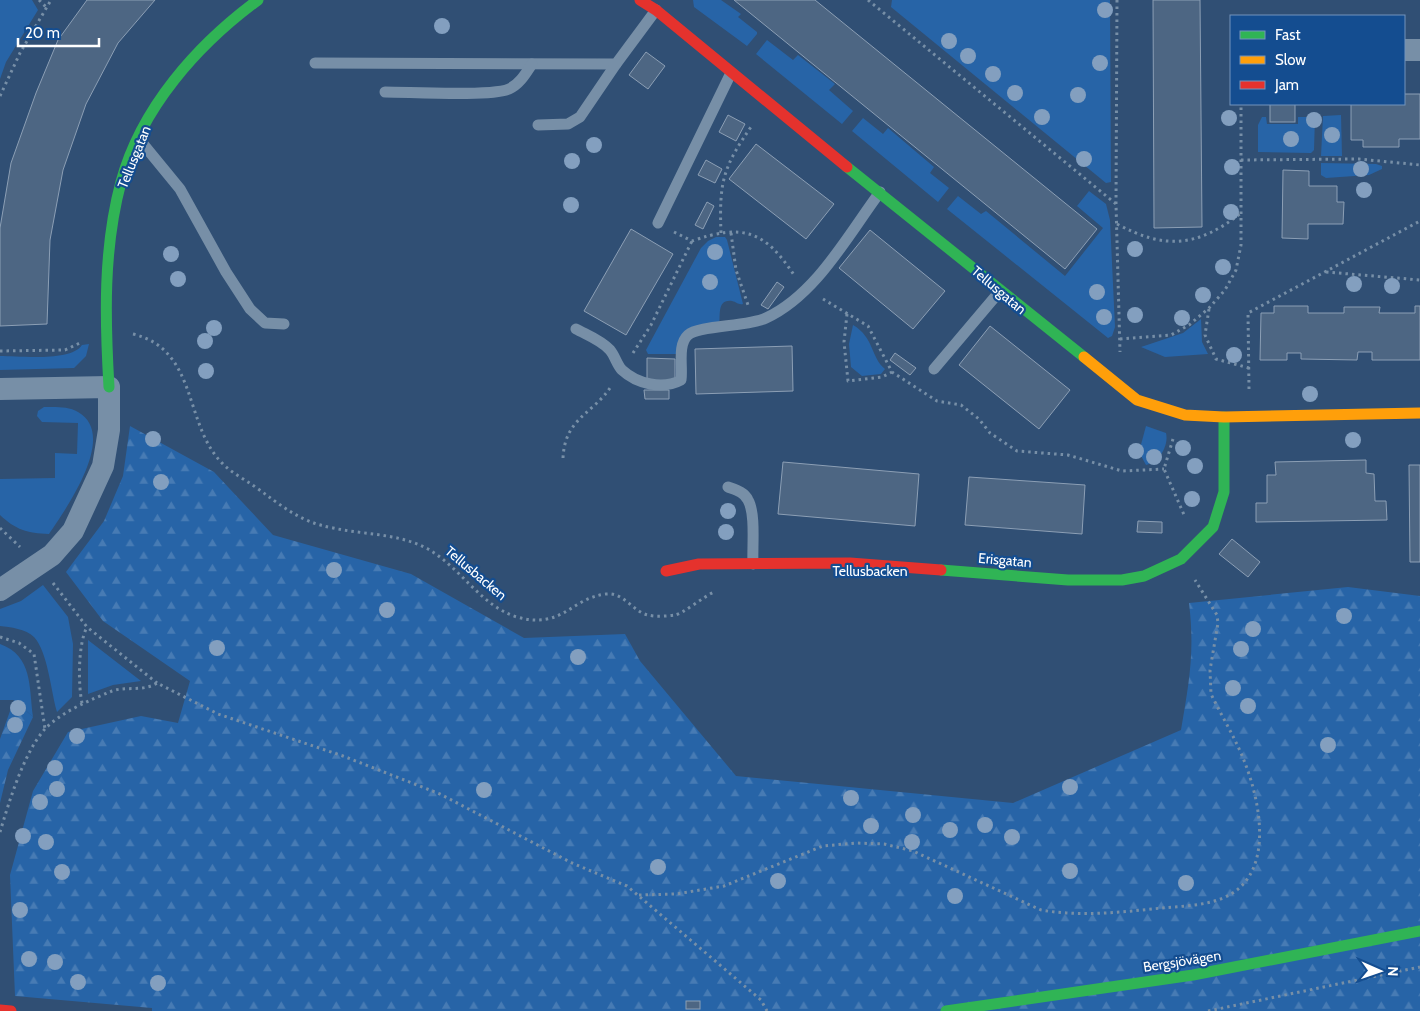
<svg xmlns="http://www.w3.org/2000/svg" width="1420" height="1011" font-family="Cabin,sans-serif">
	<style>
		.green { fill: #2764a7 }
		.forest { fill: url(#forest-firs) }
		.building { fill: #4d6683; stroke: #8c9fb5 }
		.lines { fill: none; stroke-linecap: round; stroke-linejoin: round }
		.path { stroke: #778fa7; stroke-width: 3; stroke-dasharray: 2.5 4; stroke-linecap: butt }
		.lane { stroke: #778fa7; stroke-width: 11 }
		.street { stroke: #778fa7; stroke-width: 22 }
		.fast { stroke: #30b455; stroke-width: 11 }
		.slow { stroke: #ff9f0a; stroke-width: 11 }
		.jam { stroke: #e5322d; stroke-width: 11 }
		.tree { fill: #839fbf }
		.labels { text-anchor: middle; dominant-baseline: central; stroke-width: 4.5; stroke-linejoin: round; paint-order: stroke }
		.street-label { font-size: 14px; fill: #fff; stroke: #144d90 }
	</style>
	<defs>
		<pattern id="forest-firs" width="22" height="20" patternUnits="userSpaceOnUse" patternTransform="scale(1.25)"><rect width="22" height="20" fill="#2764a7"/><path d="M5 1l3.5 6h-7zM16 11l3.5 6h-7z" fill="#477bb4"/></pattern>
	</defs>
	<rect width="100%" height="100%" fill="#304f74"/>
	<g class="green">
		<polygon points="0,0 32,0 38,10 6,62 0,79"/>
		<polygon points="693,0 721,0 741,14 738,17 757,32 757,34 747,46 694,7"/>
		<polygon points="892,0 1110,0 1111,182 1106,183 891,7"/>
		<polygon points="767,40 793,60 798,55 835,84 829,90 853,111 842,124 756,54"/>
		<polygon points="1341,115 1342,156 1321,156 1323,116"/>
		<polygon points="1262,117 1266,117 1267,124 1298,124 1298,117 1315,117 1314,150 1311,153 1258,152 1258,125"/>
		<polygon points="863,118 883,134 888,128 934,167 930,173 949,188 938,202 852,131"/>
		<polygon points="1321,163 1376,164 1382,166 1382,169 1369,175 1326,178 1321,175"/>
		<polygon points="1089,191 1106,204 1110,220 1115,327 1112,336 1108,338 947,209 958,196 981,214 986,211 1065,276 1103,228 1077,206"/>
		<path d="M716,237H725L727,240L743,304C738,305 737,302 732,301C716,299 721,317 719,326L700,327L676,354H648L646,350L701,248L708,241Z"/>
		<polygon points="1201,319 1202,342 1208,354 1165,357 1141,347 1183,333"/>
		<path d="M853,325C874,337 871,358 885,369L881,374L862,376L851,367L849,344Z"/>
		<path d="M89,344L86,356L74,368L0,370V356C20,356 71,362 82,345Z"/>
		<path d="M44,407C55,407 68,406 78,412C119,435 65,510 49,534C27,533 16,530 0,515V479L55,478V453L77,454L78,423L42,422L37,416L38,411Z"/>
		<path d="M1146,426L1166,433C1169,446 1159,462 1146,465L1139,452Z"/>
		<path d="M43,585L68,617L73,644L72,697L57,712C51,692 48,652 34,637C26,629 10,627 0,626V609L21,601Z"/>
		<polygon points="88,640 141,681 113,685 88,694"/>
		<path d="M0,644C33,656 29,687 33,717L14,700H0Z"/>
	</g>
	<g class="forest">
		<path d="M130,426L214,472L273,535L411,574L524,638L625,634L640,661L736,776L1013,803L1181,730C1189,683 1195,652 1189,603L1348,587L1420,596V1011H152V1008L15,996L10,875L33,791L68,732L141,716L178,723L190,681L103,621L66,572L104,521L123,476Z"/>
		<polygon points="14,700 33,717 8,770 0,803 0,739"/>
	</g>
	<g class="building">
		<polygon points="87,0 155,0 118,43 86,104 63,170 50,240 47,324 0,326 0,228 11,163 36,93 58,40"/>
		<polygon points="734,0 815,0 1097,229 1065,269"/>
		<polygon points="1153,0 1200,0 1202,227 1154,228"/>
		<polygon points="646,52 665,66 648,89 629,75"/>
		<polygon points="1404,94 1420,94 1420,139 1399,139 1399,147 1363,147 1363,140 1351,140 1351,104 1404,104"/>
		<rect x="1270" y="104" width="25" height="18"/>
		<polygon points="728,115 745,124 736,141 719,132"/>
		<polygon points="756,144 834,204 806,239 729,179"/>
		<polygon points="706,160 722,169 715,183 698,175"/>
		<polygon points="1283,170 1309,171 1309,186 1337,186 1337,202 1344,202 1343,224 1308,224 1308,239 1282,238"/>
		<polygon points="707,202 714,206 703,229 695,225"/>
		<polygon points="631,229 673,254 626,335 584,311"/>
		<polygon points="870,230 945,291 913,329 839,268"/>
		<polygon points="777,282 784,287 768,309 761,305"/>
		<polygon points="1274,306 1308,306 1308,313 1344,313 1344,307 1380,307 1379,313 1415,313 1415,306 1420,306 1420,360 1372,360 1372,352 1358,352 1357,360 1301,359 1301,353 1287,353 1287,360 1260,360 1261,313 1274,313"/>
		<polygon points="990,326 1070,390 1039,429 959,365"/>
		<polygon points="792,346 793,391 696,394 695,349"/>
		<polygon points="895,353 916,368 910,375 890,360"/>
		<polygon points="647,358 675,359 675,383 647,383"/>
		<polygon points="644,390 669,390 669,399 645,399"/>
		<polygon points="1366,460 1366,473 1374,474 1375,501 1386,501 1387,520 1256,522 1256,503 1267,503 1267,475 1276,475 1275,462"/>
		<polygon points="783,462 919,474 915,526 778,514"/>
		<polygon points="1409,465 1420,465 1420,562 1410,562"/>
		<polygon points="969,477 1085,485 1082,534 965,525"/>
		<polygon points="1138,521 1162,522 1162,533 1137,532"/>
		<polygon points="1232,539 1260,562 1248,577 1219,554"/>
		<rect x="686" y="1001" width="14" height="8"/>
	</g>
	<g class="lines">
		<g class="path">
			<polyline points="39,0 46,7"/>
			<polyline points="868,0 1116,204 1120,352"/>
			<polyline points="0,96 20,53 51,0"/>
			<polyline points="1241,160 1359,159 1420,165"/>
			<polyline points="1116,204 1117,0"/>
			<path d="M1117,224C1165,250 1198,247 1241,213"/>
			<path d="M674,232L692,241C743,223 765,231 794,275"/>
			<path d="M721,233C719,181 723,167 753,124"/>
			<polyline points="731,233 736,270 748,305"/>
			<polyline points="1326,272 1420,280"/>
			<polyline points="823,299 868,326 892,372 937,401 961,405 979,419 990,433 1017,451 1068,455 1122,471 1164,469"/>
			<polyline points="1209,309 1205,335 1216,359 1249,368"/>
			<polyline points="847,314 844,342 848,381 882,377 892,372"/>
			<path d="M133,334C199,350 183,425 223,464C232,473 244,479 254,486C281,505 299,522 333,528C365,535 398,533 428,549C461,568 482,607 517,617C562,630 571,598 606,594C624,592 633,612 648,615C655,617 668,616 675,615C684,613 703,597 714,592"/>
			<polyline points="1120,339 1171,335 1189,325 1209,308 1225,290 1236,270 1241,245 1241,104"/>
			<polyline points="0,351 65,350 80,343"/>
			<polyline points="633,353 651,325 692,241"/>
			<polyline points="1249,389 1248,313 1420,221"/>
			<polyline points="1173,439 1164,469 1185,517"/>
			<path d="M563,458C565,417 593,415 612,385"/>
			<polyline points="0,528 20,547"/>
			<polyline points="53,583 87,627 157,683"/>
			<polyline points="0,637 19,643 34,654 45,729"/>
			<path d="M82,703C78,684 78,644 87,627"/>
			<path d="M0,832C9,802 24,752 45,729C61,712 90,700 112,691C126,686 143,692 157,683L218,714L343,756L440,794L572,863L627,886L761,1000L767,1011"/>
			<path d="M639,895L676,894L724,886L823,846L856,843L884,844L913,851L1041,910C1081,917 1122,912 1162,908C1182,906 1204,906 1223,898C1275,877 1261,804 1245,763C1236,739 1222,717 1211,694L1210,670L1218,623L1217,615L1195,580"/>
			<polyline points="1208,1011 1420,967"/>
		</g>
		<g class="lane">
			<polyline points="315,63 616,64 656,10"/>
			<path d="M385,92C410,92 491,97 509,89C520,84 526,73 532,64"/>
			<polyline points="538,125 568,124 580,117 616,64"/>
			<polyline points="139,139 180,189 226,272 250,309 265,323 284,324"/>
			<polyline points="658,223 731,73"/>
			<path d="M576,329C587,335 601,340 610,350C615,356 617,365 622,370C637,384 663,390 681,380C683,367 677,345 688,335C699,325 747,327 766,318C816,295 848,235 880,192"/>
			<polyline points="934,369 1000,291"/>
			<path d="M728,487C736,490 744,492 748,500C756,514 752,548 753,564"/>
		</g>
		<g class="street">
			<polyline points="1404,50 1420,50"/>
			<polyline points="0,389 109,387 109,430 103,466 73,531 52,555 0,590"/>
		</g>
		<g class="fast">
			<polyline points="847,167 1084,357"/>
			<path d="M109,387C105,319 103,249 121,182C141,108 197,45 258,0"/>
			<polyline points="941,570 1068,580 1122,580 1144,576 1181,559 1213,527 1224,492 1224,417"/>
			<polyline points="946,1011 1193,975 1420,931"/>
		</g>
		<polyline class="slow" points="1084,357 1137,400 1185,415 1224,417 1420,413"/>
		<g class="jam">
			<polyline points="640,0 656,10 847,167"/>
			<polyline points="666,571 699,564 850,563 941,570"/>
			<polyline points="0,1010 11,1011"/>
		</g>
	</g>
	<g class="tree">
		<circle cx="1105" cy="10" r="8"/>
		<circle cx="442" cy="26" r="8"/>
		<circle cx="949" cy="41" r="8"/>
		<circle cx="968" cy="56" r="8"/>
		<circle cx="1100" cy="63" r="8"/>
		<circle cx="993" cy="74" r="8"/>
		<circle cx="1015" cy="93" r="8"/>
		<circle cx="1078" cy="95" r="8"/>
		<circle cx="1042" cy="117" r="8"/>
		<circle cx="1229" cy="118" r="8"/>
		<circle cx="1314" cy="120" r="8"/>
		<circle cx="1332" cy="135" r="8"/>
		<circle cx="1291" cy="139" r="8"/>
		<circle cx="594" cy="145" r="8"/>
		<circle cx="1084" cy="159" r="8"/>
		<circle cx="572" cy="161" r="8"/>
		<circle cx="1232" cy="167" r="8"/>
		<circle cx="1361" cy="169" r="8"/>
		<circle cx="1364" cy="190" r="8"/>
		<circle cx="571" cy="205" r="8"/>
		<circle cx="1231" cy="212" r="8"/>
		<circle cx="1135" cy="249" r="8"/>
		<circle cx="715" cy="252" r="8"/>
		<circle cx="171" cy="254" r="8"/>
		<circle cx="1223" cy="267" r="8"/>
		<circle cx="178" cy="279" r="8"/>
		<circle cx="710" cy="282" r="8"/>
		<circle cx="1354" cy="284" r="8"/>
		<circle cx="1392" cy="286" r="8"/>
		<circle cx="1097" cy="292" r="8"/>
		<circle cx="1203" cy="295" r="8"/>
		<circle cx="1135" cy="315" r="8"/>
		<circle cx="1104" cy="317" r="8"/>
		<circle cx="1182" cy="318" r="8"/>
		<circle cx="214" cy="328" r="8"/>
		<circle cx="205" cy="341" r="8"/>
		<circle cx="1234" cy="355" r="8"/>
		<circle cx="206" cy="371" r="8"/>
		<circle cx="1310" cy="394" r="8"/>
		<circle cx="153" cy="439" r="8"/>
		<circle cx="1353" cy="440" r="8"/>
		<circle cx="1183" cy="448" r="8"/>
		<circle cx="1136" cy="451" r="8"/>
		<circle cx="1154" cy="457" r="8"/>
		<circle cx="1195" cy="466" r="8"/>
		<circle cx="161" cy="482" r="8"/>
		<circle cx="1192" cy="499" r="8"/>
		<circle cx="728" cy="511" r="8"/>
		<circle cx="726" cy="532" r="8"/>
		<circle cx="334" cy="570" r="8"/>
		<circle cx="387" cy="610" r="8"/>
		<circle cx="1344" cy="616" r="8"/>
		<circle cx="1253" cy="629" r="8"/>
		<circle cx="217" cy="648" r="8"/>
		<circle cx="1241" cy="649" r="8"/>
		<circle cx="578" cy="657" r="8"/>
		<circle cx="1233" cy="688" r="8"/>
		<circle cx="1248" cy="706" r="8"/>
		<circle cx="18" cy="708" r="8"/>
		<circle cx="15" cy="725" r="8"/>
		<circle cx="77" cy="736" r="8"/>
		<circle cx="1328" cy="745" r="8"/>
		<circle cx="55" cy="768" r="8"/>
		<circle cx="1070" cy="787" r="8"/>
		<circle cx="57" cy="789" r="8"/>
		<circle cx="484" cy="790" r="8"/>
		<circle cx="851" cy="798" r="8"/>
		<circle cx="40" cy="802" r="8"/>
		<circle cx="913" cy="815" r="8"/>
		<circle cx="985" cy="825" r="8"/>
		<circle cx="871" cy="826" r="8"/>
		<circle cx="950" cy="830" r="8"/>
		<circle cx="23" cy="836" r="8"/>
		<circle cx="1012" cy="837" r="8"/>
		<circle cx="46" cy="842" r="8"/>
		<circle cx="912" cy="842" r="8"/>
		<circle cx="658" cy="867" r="8"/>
		<circle cx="1070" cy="871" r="8"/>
		<circle cx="62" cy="872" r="8"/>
		<circle cx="778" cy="881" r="8"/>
		<circle cx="1186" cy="883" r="8"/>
		<circle cx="955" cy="896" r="8"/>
		<circle cx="20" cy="910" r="8"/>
		<circle cx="29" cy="959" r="8"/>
		<circle cx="55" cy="962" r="8"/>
		<circle cx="78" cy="982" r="8"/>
		<circle cx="158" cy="983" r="8"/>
	</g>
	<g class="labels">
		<g class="street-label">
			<text transform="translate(134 157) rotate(-68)">Tellusgatan</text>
			<text transform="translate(999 290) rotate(40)">Tellusgatan</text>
			<text transform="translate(1005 560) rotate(5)">Erisgatan</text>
			<text x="870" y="571">Tellusbacken</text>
			<text transform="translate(476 573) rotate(40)">Tellusbacken</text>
			<text transform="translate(1182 961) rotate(-9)">Bergsjövägen</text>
		</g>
	</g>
	<rect x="1230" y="15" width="175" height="90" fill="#144d90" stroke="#7294bc"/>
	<rect x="1240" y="31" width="25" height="8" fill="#30b455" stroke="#7294bc"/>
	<text x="1275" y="40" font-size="15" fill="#ffffff">Fast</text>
	<rect x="1240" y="56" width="25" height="8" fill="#ff9f0a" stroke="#7294bc"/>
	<text x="1275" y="65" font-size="15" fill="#ffffff">Slow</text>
	<rect x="1240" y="81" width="25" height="8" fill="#e5322d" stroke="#7294bc"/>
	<text x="1275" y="90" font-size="15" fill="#ffffff">Jam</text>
	<g transform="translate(1380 971) rotate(92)" stroke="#144d90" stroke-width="4" paint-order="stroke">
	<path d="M0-4L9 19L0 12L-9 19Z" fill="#ffffff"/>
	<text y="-8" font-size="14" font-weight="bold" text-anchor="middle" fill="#ffffff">N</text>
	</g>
	<path d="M18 38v8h81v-8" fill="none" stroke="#ffffff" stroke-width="2.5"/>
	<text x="25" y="38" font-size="15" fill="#ffffff" stroke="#144d90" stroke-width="4" paint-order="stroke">20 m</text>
</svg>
